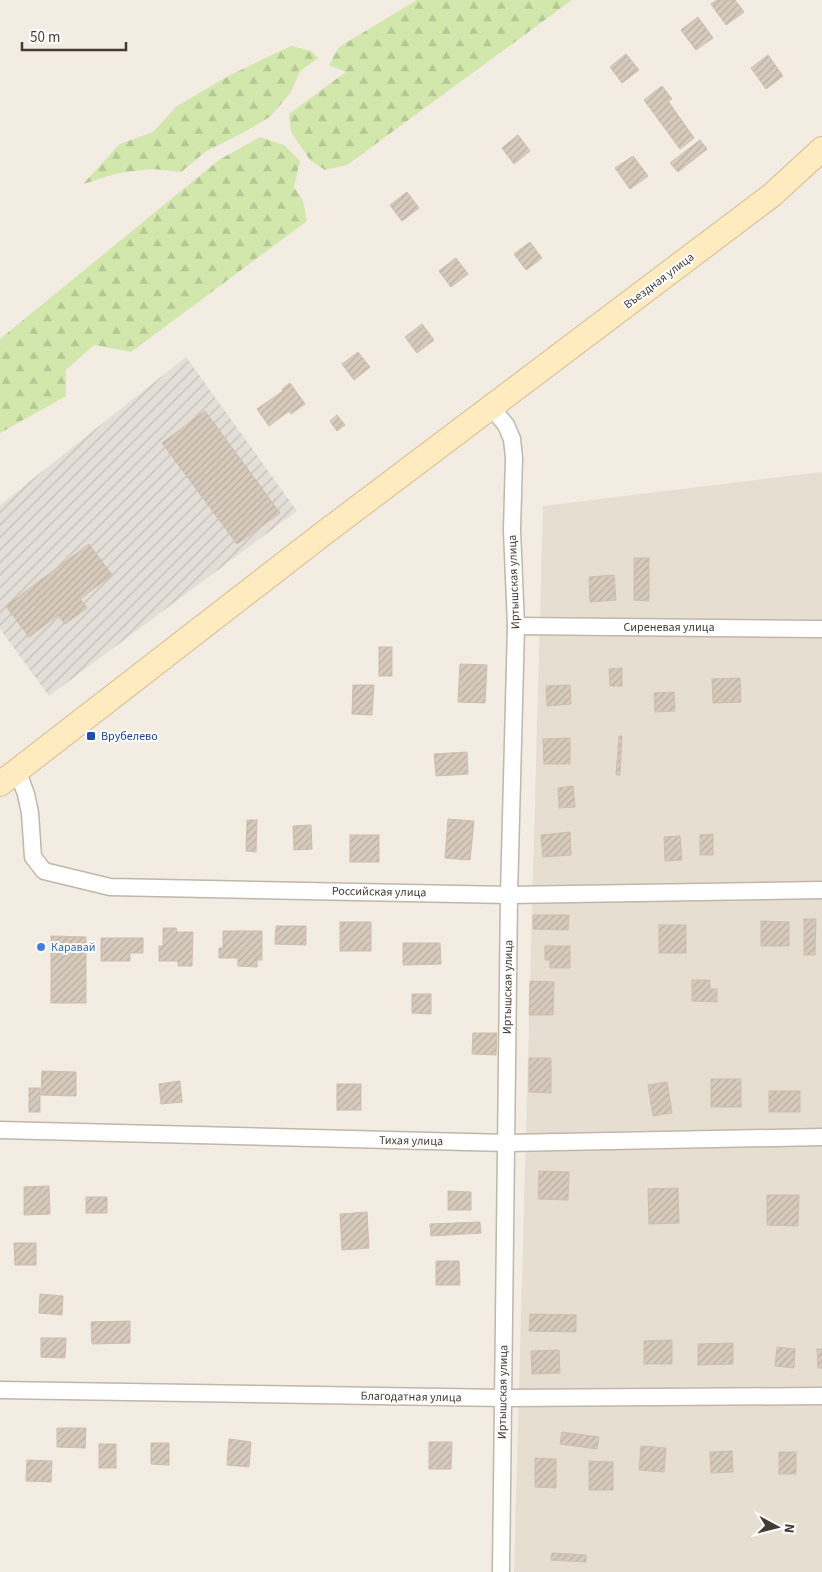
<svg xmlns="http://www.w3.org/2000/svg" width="822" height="1572" font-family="'Source Sans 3',sans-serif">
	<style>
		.residential { fill: #e6ded1 }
		.industrial { fill: url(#industrial-furrows) }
		.forest { fill: url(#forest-firs) }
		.building { fill: url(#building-hatch); stroke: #cebeac }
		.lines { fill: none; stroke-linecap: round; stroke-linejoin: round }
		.street-casing { stroke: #c0b6a9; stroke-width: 19 }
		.secondary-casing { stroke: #d3bd92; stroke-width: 26 }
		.street { stroke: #fff; stroke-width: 16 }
		.secondary { stroke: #ffebc0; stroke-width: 24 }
		.transit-dot { fill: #1a4fb4; stroke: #fff; stroke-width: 2 }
		.shop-dot { fill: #3f7fe0; stroke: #fff; stroke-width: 2 }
		.labels { text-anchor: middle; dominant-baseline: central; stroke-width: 4; stroke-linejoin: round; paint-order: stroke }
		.street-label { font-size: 12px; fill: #443c33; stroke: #fff }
		.transit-label { font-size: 12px; fill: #164399; stroke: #fff; text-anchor: start }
		.shop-label { font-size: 12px; fill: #366cbe; stroke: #fff; text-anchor: start }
	</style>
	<defs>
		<pattern id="industrial-furrows" width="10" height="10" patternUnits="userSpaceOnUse" patternTransform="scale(1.25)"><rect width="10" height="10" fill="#e4ded8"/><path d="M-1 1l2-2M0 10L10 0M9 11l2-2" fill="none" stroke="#c5bfba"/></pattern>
		<pattern id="forest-firs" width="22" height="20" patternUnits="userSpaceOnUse" patternTransform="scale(1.25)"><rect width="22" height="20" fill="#d1e7ab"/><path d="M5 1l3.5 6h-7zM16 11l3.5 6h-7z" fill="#b5c794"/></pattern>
		<pattern id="building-hatch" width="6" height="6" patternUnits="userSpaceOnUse" patternTransform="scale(1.25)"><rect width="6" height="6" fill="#d6cabc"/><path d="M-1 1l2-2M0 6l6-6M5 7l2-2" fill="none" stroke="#b9aea2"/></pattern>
	</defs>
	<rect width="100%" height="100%" fill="#f2ece3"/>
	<polygon class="residential" points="822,472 822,1572 514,1572 543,506"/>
	<polygon class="industrial" points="186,357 297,511 49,696 0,629 0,505"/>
	<g class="forest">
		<polygon points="417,0 572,0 347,165 325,170 310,160 291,132 289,114 346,72 329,65 339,47"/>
		<polygon points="291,46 311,51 318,58 300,71 291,92 271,116 246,131 205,152 181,172 153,169 118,173 83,184 120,144 153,132 177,106 230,75"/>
		<polygon points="260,137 284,145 300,161 294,187 303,201 307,221 131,352 94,345 66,370 66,396 0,433 0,339 219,160"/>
	</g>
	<g class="building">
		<polygon points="717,0 735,0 744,12 726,25 711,4"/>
		<polygon points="698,17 713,38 696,50 681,30"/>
		<polygon points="626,54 639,70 622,83 610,67"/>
		<polygon points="768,55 783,76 766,89 751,68"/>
		<polygon points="662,86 672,99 668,101 694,138 680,149 644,100"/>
		<polygon points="518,135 530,151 514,164 502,148"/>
		<polygon points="700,140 707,149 678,172 670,163"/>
		<polygon points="633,156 648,176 630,189 615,168"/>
		<polygon points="407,192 419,208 402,221 390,205"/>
		<polygon points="530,242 542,258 526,270 514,254"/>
		<polygon points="456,258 468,274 451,287 439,271"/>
		<polygon points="422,324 434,340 417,353 405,337"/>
		<polygon points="358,352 370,367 354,380 342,364"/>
		<polygon points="290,383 305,404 291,414 289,411 269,426 257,409 283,391 282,389"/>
		<polygon points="205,411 280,513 237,544 162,443"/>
		<polygon points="337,415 345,425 337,431 330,421"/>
		<polygon points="89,544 112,575 80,599 87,608 65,624 58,615 29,637 6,606"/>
		<polygon points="634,558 649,558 649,601 634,600"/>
		<polygon points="614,575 616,600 590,602 589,577"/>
		<rect x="379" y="647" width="13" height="29"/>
		<polygon points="460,664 487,665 485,703 458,702"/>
		<polygon points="622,668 622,686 610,686 609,669"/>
		<polygon points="740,678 741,702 713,703 712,679"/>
		<polygon points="353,685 374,685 372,715 352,714"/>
		<polygon points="570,685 571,704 547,706 546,686"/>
		<polygon points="674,692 675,711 655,712 654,693"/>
		<polygon points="619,736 622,736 620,775 616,775"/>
		<polygon points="570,738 570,764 544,764 543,739"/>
		<polygon points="467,752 468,774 436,776 434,754"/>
		<polygon points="573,786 575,807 559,808 558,788"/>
		<polygon points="448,819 474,821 470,860 445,858"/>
		<polygon points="247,820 257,820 256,852 246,851"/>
		<polygon points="311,825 312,849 294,850 293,826"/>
		<polygon points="570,832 571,855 543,857 541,835"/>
		<polygon points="713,834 713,855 700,855 700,835"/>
		<rect x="350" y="835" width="29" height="27"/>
		<polygon points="680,836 682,860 665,861 664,837"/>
		<polygon points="533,915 569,915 568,930 533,929"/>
		<polygon points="804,919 816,919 815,955 804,955"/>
		<polygon points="761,921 789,922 789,946 761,946"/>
		<rect x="340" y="922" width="31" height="29"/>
		<rect x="659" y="925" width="27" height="28"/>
		<polygon points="276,926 306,926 306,945 275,944"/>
		<polygon points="163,928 176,928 177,932 193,932 192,966 178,966 178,961 159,961 159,946 163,946"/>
		<polygon points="223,931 262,931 262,960 257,960 257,967 238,966 238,958 219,958 219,948 223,948"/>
		<polygon points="51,936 86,937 86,1003 51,1003"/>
		<polygon points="101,938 143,938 143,953 130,953 130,961 101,961"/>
		<polygon points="403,943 440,943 441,964 403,965"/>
		<polygon points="545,946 570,946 570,968 550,968 550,960 545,960"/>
		<polygon points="692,980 710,980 710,989 717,989 717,1002 692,1001"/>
		<polygon points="530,981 554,982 553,1015 529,1015"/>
		<polygon points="412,994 431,994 431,1014 412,1013"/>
		<polygon points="473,1033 497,1033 496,1055 472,1054"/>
		<polygon points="529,1058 551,1058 551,1093 529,1092"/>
		<polygon points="42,1071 76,1072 76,1096 41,1095"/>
		<rect x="711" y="1079" width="30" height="28"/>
		<polygon points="180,1081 182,1102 161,1104 159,1084"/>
		<polygon points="667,1082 672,1113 653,1116 648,1085"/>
		<rect x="337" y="1084" width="24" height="26"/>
		<rect x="29" y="1088" width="11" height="24"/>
		<rect x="769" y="1091" width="31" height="21"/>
		<polygon points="539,1171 569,1172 568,1200 538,1199"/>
		<polygon points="49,1186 50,1214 24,1215 24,1187"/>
		<polygon points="678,1188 679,1223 649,1224 648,1189"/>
		<polygon points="448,1191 471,1192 471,1210 448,1210"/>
		<polygon points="767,1195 799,1195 798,1226 767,1225"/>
		<rect x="86" y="1197" width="21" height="16"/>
		<polygon points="367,1212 369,1248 342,1250 340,1214"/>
		<polygon points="480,1222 481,1233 431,1236 430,1224"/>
		<polygon points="14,1243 36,1243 36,1265 15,1265"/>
		<polygon points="436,1261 459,1261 460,1285 436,1285"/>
		<polygon points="40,1294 63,1296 62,1315 39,1313"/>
		<polygon points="530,1314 576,1315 576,1332 529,1331"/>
		<polygon points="130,1321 130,1343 92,1344 91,1322"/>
		<polygon points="41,1338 66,1338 65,1358 41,1357"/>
		<polygon points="672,1340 672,1364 644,1364 644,1341"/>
		<polygon points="733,1343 733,1364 698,1365 698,1344"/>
		<polygon points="777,1347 795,1349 794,1368 775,1366"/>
		<polygon points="817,1349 822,1349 822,1368 818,1368"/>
		<polygon points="559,1350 560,1373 532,1374 531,1351"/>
		<polygon points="57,1428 86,1428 85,1448 57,1447"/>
		<polygon points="562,1432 599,1437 597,1449 560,1444"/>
		<polygon points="229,1439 251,1442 249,1467 227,1465"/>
		<polygon points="429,1442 452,1442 451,1469 429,1469"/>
		<polygon points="151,1443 169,1443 169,1465 151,1464"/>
		<rect x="99" y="1444" width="17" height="24"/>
		<polygon points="641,1446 666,1448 664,1472 639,1470"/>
		<polygon points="732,1451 733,1472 711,1473 710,1452"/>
		<rect x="779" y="1452" width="17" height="22"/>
		<polygon points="535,1458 556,1459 556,1488 535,1487"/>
		<polygon points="27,1460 52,1461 51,1482 26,1481"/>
		<polygon points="589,1461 613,1462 613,1490 589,1490"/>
		<polygon points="552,1553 586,1555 586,1562 551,1560"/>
	</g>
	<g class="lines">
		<defs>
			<g id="street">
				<polyline points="492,408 506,425 512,439 514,458 512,530 516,626 509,895 501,1572"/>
				<polyline points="516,626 822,629"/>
				<polyline points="17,770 26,794 30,813 33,857 44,871 110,887 509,895 822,890"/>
				<polyline points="0,1130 506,1143 822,1137"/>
				<polyline points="0,1390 503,1398 822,1396"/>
			</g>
			<polyline id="secondary" points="0,784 324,533 772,195 822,149"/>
		</defs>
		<use href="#street" class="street-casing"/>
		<use href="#secondary" class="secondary-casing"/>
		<use href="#street" class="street"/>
		<use href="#secondary" class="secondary"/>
	</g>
	<rect class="transit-dot" x="86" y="731" width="10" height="10" rx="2.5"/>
	<circle class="shop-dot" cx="41" cy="947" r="5"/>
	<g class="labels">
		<g class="street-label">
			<text transform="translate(659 281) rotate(-37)">Въездная улица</text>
			<text transform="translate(514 582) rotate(-92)">Иртышская улица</text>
			<text x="669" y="627">Сиреневая улица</text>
			<text transform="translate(379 892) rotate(1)">Российская улица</text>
			<text transform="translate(508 987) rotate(-89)">Иртышская улица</text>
			<text transform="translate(411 1141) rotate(1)">Тихая улица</text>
			<text transform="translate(503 1392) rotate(-89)">Иртышская улица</text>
			<text transform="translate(411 1397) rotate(1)">Благодатная улица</text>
		</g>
		<g class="transit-label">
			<text x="101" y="736">Врубелево</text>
		</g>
		<g class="shop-label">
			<text x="51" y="947">Каравай</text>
		</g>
	</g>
	<g transform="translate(777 1527) rotate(97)" stroke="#ffffff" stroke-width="4" paint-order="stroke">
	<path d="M0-4L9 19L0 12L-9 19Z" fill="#443c33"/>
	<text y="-8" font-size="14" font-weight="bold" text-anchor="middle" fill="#443c33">N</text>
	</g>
	<path d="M22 42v8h104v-8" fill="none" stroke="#443c33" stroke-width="2.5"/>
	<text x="30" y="42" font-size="15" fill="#443c33" stroke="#ffffff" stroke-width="4" paint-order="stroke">50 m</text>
</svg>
